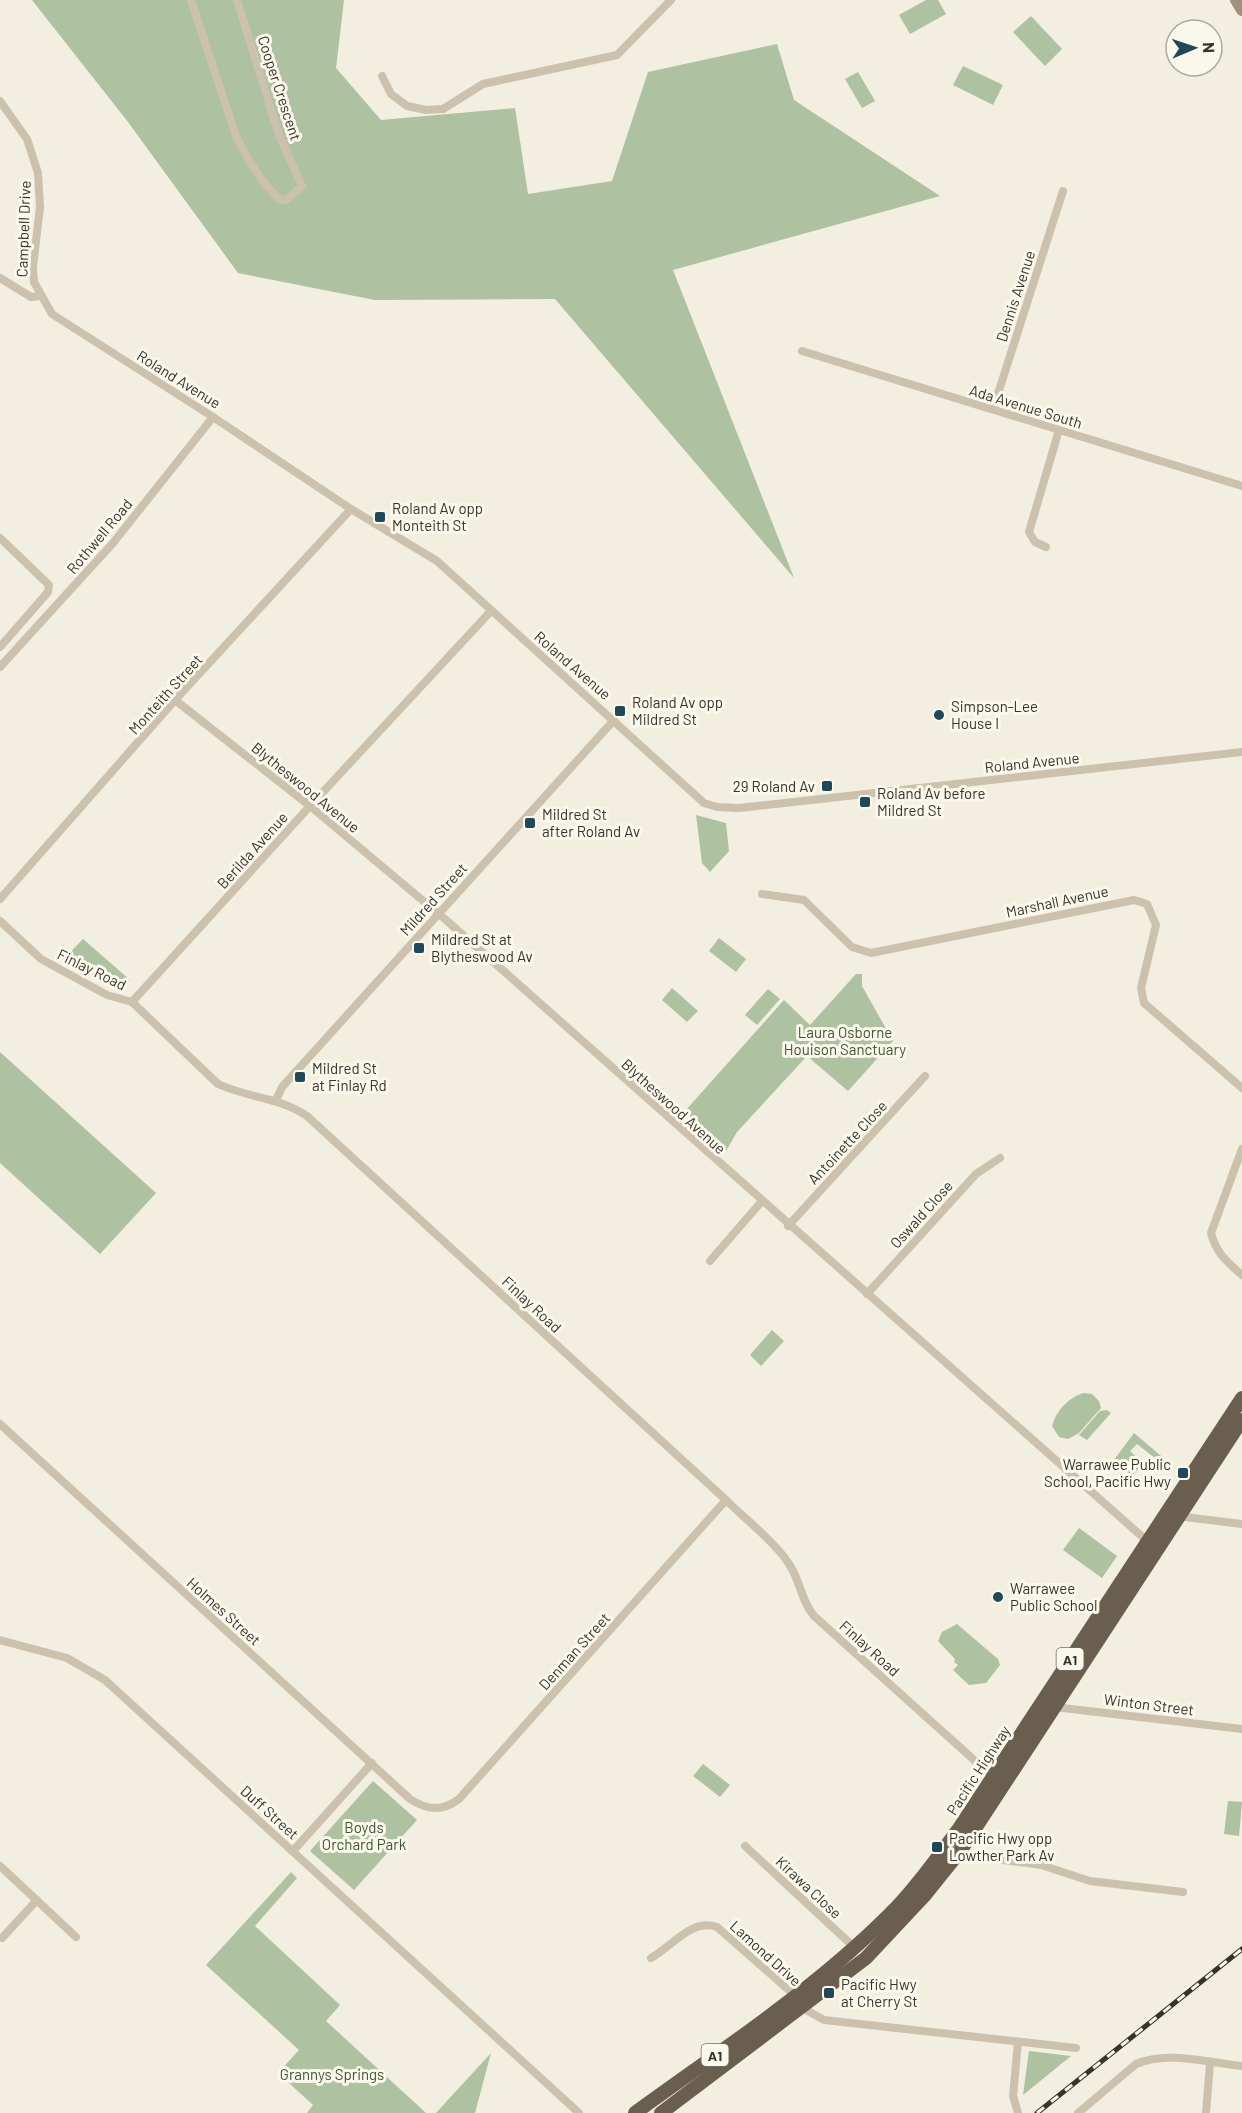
<svg xmlns="http://www.w3.org/2000/svg" width="1242" height="2113" font-family="Barlow,sans-serif">
	<style>
		.green { fill: #aec1a0 }
		.lines { fill: none; stroke-linecap: round; stroke-linejoin: round }
		.minor { stroke: #cbc1ac; stroke-width: 8 }
		.secondary { stroke: #9e917d; stroke-width: 12 }
		.trunk { stroke: #6a5e4f; stroke-width: 14 }
		.rail-casing { stroke: #39332b; stroke-width: 5 }
		.rail { stroke: #faf7ec; stroke-width: 3; stroke-dasharray: 9; stroke-linecap: butt }
		.poi-dot { fill: #214859; stroke: #faf7ec; stroke-width: 2 }
		.labels { text-anchor: middle; dominant-baseline: central; stroke-width: 6; stroke-linejoin: round; paint-order: stroke }
		.shield { fill: #faf7ec; stroke: #736e65; stroke-width: 1.5 }
		.shield-label { font-size: 14px; font-weight: bold; fill: #39332b }
		.street-label { font-size: 15px; fill: #39332b; stroke: #faf7ec }
		.poi-label { font-size: 15px; fill: #39332b; stroke: #faf7ec; text-anchor: start }
		.park-label { font-size: 15px; fill: #3e562f; stroke: #faf7ec }
	</style>
	<rect width="100%" height="100%" fill="#f2eee0"/>
	<g class="green">
		<polygon points="32,0 344,0 336,68 381,120 515,108 528,194 612,181 648,72 777,44 794,100 940,196 673,270 794,578 555,299 375,300 238,273 128,122"/>
		<polygon points="926,0 938,0 946,14 910,34 899,15"/>
		<polygon points="1031,16 1062,49 1045,66 1013,32"/>
		<polygon points="963,66 1003,85 993,105 953,85"/>
		<polygon points="858,72 875,101 862,108 845,79"/>
		<polygon points="696,815 726,823 729,851 710,872 702,863"/>
		<polygon points="719,938 746,959 736,972 709,951"/>
		<polygon points="83,939 130,980 123,990 63,960"/>
		<polygon points="856,974 862,974 862,986 893,1041 848,1091 807,1056 737,1132 726,1151 685,1111 784,1000 810,1025"/>
		<polygon points="672,988 698,1011 687,1022 662,1000"/>
		<polygon points="768,989 780,999 757,1025 745,1015"/>
		<polygon points="0,1052 156,1193 100,1254 0,1163"/>
		<polygon points="772,1330 784,1341 761,1366 750,1355"/>
		<path d="M1083,1393L1092,1394L1099,1401L1101,1408L1079,1433L1068,1439L1059,1437L1052,1426C1056,1411 1068,1398 1083,1393Z"/>
		<polygon points="1107,1410 1111,1413 1087,1440 1079,1435 1100,1411"/>
		<polygon points="1134,1433 1167,1461 1164,1465 1137,1444 1130,1451 1146,1466 1142,1472 1138,1469 1132,1476 1125,1470 1122,1473 1111,1464"/>
		<polygon points="1079,1528 1117,1556 1102,1578 1063,1550"/>
		<polygon points="957,1624 998,1659 1000,1665 986,1683 969,1685 953,1670 958,1665 954,1662 955,1659 938,1641 942,1632"/>
		<polygon points="703,1764 730,1785 720,1797 693,1776"/>
		<polygon points="373,1781 417,1820 354,1890 310,1851"/>
		<polygon points="1228,1801 1242,1802 1239,1836 1224,1834"/>
		<polygon points="291,1872 297,1878 255,1926 340,2005 326,2021 426,2113 307,2113 313,2105 278,2073 299,2050 206,1965"/>
		<polygon points="1029,2051 1071,2056 1023,2095"/>
		<polygon points="491,2053 475,2113 436,2113"/>
	</g>
	<g class="lines">
		<g class="minor">
			<path d="M191,0L236,136C247,159 260,181 280,200H286L302,186L279,135L237,0"/>
			<polyline points="382,76 391,94 407,106 426,110 443,109 483,84 617,55 671,0"/>
			<polyline points="0,101 27,139 38,173 40,207 33,267 34,282 52,314 213,417 351,509 437,561 704,803 717,807 739,808 1242,752"/>
			<polyline points="0,278 31,297 40,296"/>
			<polyline points="802,351 1242,486"/>
			<polyline points="993,409 1063,191"/>
			<polyline points="0,538 49,585 48,592 0,647"/>
			<polyline points="1046,547 1035,542 1029,532 1059,430"/>
			<polyline points="0,667 113,543 213,417"/>
			<polyline points="175,700 310,806 446,920 1147,1541"/>
			<polyline points="762,894 804,900 852,947 871,953 1134,900 1147,904 1156,925 1141,988 1144,1003 1242,1088"/>
			<polyline points="0,899 175,700 351,509"/>
			<path d="M0,921L41,959L107,995L132,1002L218,1084C248,1098 279,1097 307,1116L726,1500C746,1520 779,1545 792,1569C801,1585 802,1602 814,1616L993,1777"/>
			<polyline points="132,1002 310,806 491,611"/>
			<polyline points="276,1100 282,1087 614,720"/>
			<path d="M1242,1149L1211,1233C1216,1253 1227,1262 1242,1275"/>
			<polyline points="788,1226 925,1076"/>
			<polyline points="710,1261 761,1202"/>
			<polyline points="867,1294 976,1174 1000,1158"/>
			<path d="M0,1424L410,1799C427,1810 442,1812 459,1799L726,1500"/>
			<polyline points="1177,1516 1242,1524"/>
			<polyline points="0,1640 67,1658 105,1680 579,2113"/>
			<polyline points="1054,1707 1242,1729"/>
			<polyline points="745,1846 855,1948"/>
			<polyline points="961,1850 968,1855 1041,1865 1090,1881 1183,1892"/>
			<polyline points="293,1851 372,1763"/>
			<polyline points="0,1866 76,1937"/>
			<polyline points="2,1938 37,1900"/>
			<path d="M651,1958C673,1946 691,1918 717,1927L791,1992L808,2011L824,2020L1076,2048"/>
			<polyline points="1018,2113 1013,2096 1018,2042"/>
			<path d="M1078,2113L1136,2064C1167,2050 1210,2063 1242,2066"/>
			<polyline points="1206,2113 1210,2063"/>
		</g>
		<polyline class="secondary" points="1236,0 1242,10"/>
		<g class="trunk">
			<path d="M635,2113C724,2048 819,1987 896,1908C919,1884 938,1857 958,1830L1242,1398"/>
			<polyline points="661,2113 866,1958 924,1896 961,1850 1242,1420"/>
		</g>
		<defs>
			<polyline id="rail" points="1037,2113 1242,1949"/>
		</defs>
		<use href="#rail" class="rail-casing"/>
		<use href="#rail" class="rail"/>
	</g>
	<g class="poi-dot">
		<rect x="374" y="511" width="12" height="12" rx="3"/>
		<rect x="614" y="705" width="12" height="12" rx="3"/>
		<circle cx="939" cy="715" r="6"/>
		<rect x="821" y="780" width="12" height="12" rx="3"/>
		<rect x="859" y="796" width="12" height="12" rx="3"/>
		<rect x="524" y="817" width="12" height="12" rx="3"/>
		<rect x="413" y="942" width="12" height="12" rx="3"/>
		<rect x="294" y="1071" width="12" height="12" rx="3"/>
		<rect x="1177" y="1467" width="12" height="12" rx="3"/>
		<circle cx="998" cy="1597" r="6"/>
		<rect x="931" y="1841" width="12" height="12" rx="3"/>
		<rect x="823" y="1987" width="12" height="12" rx="3"/>
	</g>
	<g class="labels">
		<g class="shield">
			<rect x="1056.5" y="1648" width="27" height="22" rx="4.5"/>
			<rect x="701.5" y="2044" width="27" height="22" rx="4.5"/>
		</g>
		<g class="shield-label">
			<text x="1070" y="1659">A1</text>
			<text x="715" y="2055">A1</text>
		</g>
		<g class="street-label">
			<text transform="translate(280 88) rotate(72)">Cooper Crescent</text>
			<text transform="translate(23 229) rotate(-88)">Campbell Drive</text>
			<text transform="translate(1015 296) rotate(-72)">Dennis Avenue</text>
			<text transform="translate(179 379) rotate(32)">Roland Avenue</text>
			<text transform="translate(1026 406) rotate(17)">Ada Avenue South</text>
			<text transform="translate(99 536) rotate(-50)">Rothwell Road</text>
			<text transform="translate(573 665) rotate(41)">Roland Avenue</text>
			<text transform="translate(165 694) rotate(-48)">Monteith Street</text>
			<text transform="translate(1032 762) rotate(-6)">Roland Avenue</text>
			<text transform="translate(306 787) rotate(39)">Blytheswood Avenue</text>
			<text transform="translate(252 850) rotate(-48)">Berilda Avenue</text>
			<text transform="translate(433 899) rotate(-48)">Mildred Street</text>
			<text transform="translate(1057 901) rotate(-12)">Marshall Avenue</text>
			<text transform="translate(92 969) rotate(26)">Finlay Road</text>
			<text transform="translate(674 1106) rotate(42)">Blytheswood Avenue</text>
			<text transform="translate(847 1142) rotate(-47)">Antoinette Close</text>
			<text transform="translate(921 1214) rotate(-48)">Oswald Close</text>
			<text transform="translate(532 1304) rotate(43)">Finlay Road</text>
			<text transform="translate(224 1611) rotate(42)">Holmes Street</text>
			<text transform="translate(870 1648) rotate(42)">Finlay Road</text>
			<text transform="translate(574 1651) rotate(-48)">Denman Street</text>
			<text transform="translate(1149 1704) rotate(7)">Winton Street</text>
			<text transform="translate(978 1770) rotate(-57)">Pacific Highway</text>
			<text transform="translate(270 1812) rotate(42)">Duff Street</text>
			<text transform="translate(809 1887) rotate(43)">Kirawa Close</text>
			<text transform="translate(766 1953) rotate(42)">Lamond Drive</text>
		</g>
		<g class="poi-label">
			<text x="392" y="508">Roland Av opp<tspan x="392" dy="17">Monteith St</tspan></text>
			<text x="632" y="702">Roland Av opp<tspan x="632" dy="17">Mildred St</tspan></text>
			<text x="951" y="706">Simpson-Lee<tspan x="951" dy="17">House I</tspan></text>
			<text x="815" y="786" text-anchor="end">29 Roland Av</text>
			<text x="877" y="793">Roland Av before<tspan x="877" dy="17">Mildred St</tspan></text>
			<text x="542" y="814">Mildred St<tspan x="542" dy="17">after Roland Av</tspan></text>
			<text x="431" y="939">Mildred St at<tspan x="431" dy="17">Blytheswood Av</tspan></text>
			<text x="312" y="1068">Mildred St<tspan x="312" dy="17">at Finlay Rd</tspan></text>
			<text x="1171" y="1464" text-anchor="end">Warrawee Public<tspan x="1171" dy="17">School, Pacific Hwy</tspan></text>
			<text x="1010" y="1588">Warrawee<tspan x="1010" dy="17">Public School</tspan></text>
			<text x="949" y="1838">Pacific Hwy opp<tspan x="949" dy="17">Lowther Park Av</tspan></text>
			<text x="841" y="1984">Pacific Hwy<tspan x="841" dy="17">at Cherry St</tspan></text>
		</g>
		<g class="park-label">
			<text x="845" y="1032">Laura Osborne<tspan x="845" dy="17">Houison Sanctuary</tspan></text>
			<text x="364" y="1827">Boyds<tspan x="364" dy="17">Orchard Park</tspan></text>
			<text x="332" y="2074">Grannys Springs</text>
		</g>
	</g>
	<g transform="translate(1194 48) rotate(88)"><circle r="28" fill="#faf7ec" stroke="#ada99f" stroke-width="1.5"/>
	<path d="M0-4.5L10 22L0 15L-10 22Z" fill="#214859"/>
	<text y="-9" font-size="16" font-weight="bold" text-anchor="middle" fill="#39332b">N</text>
	</g>
</svg>
